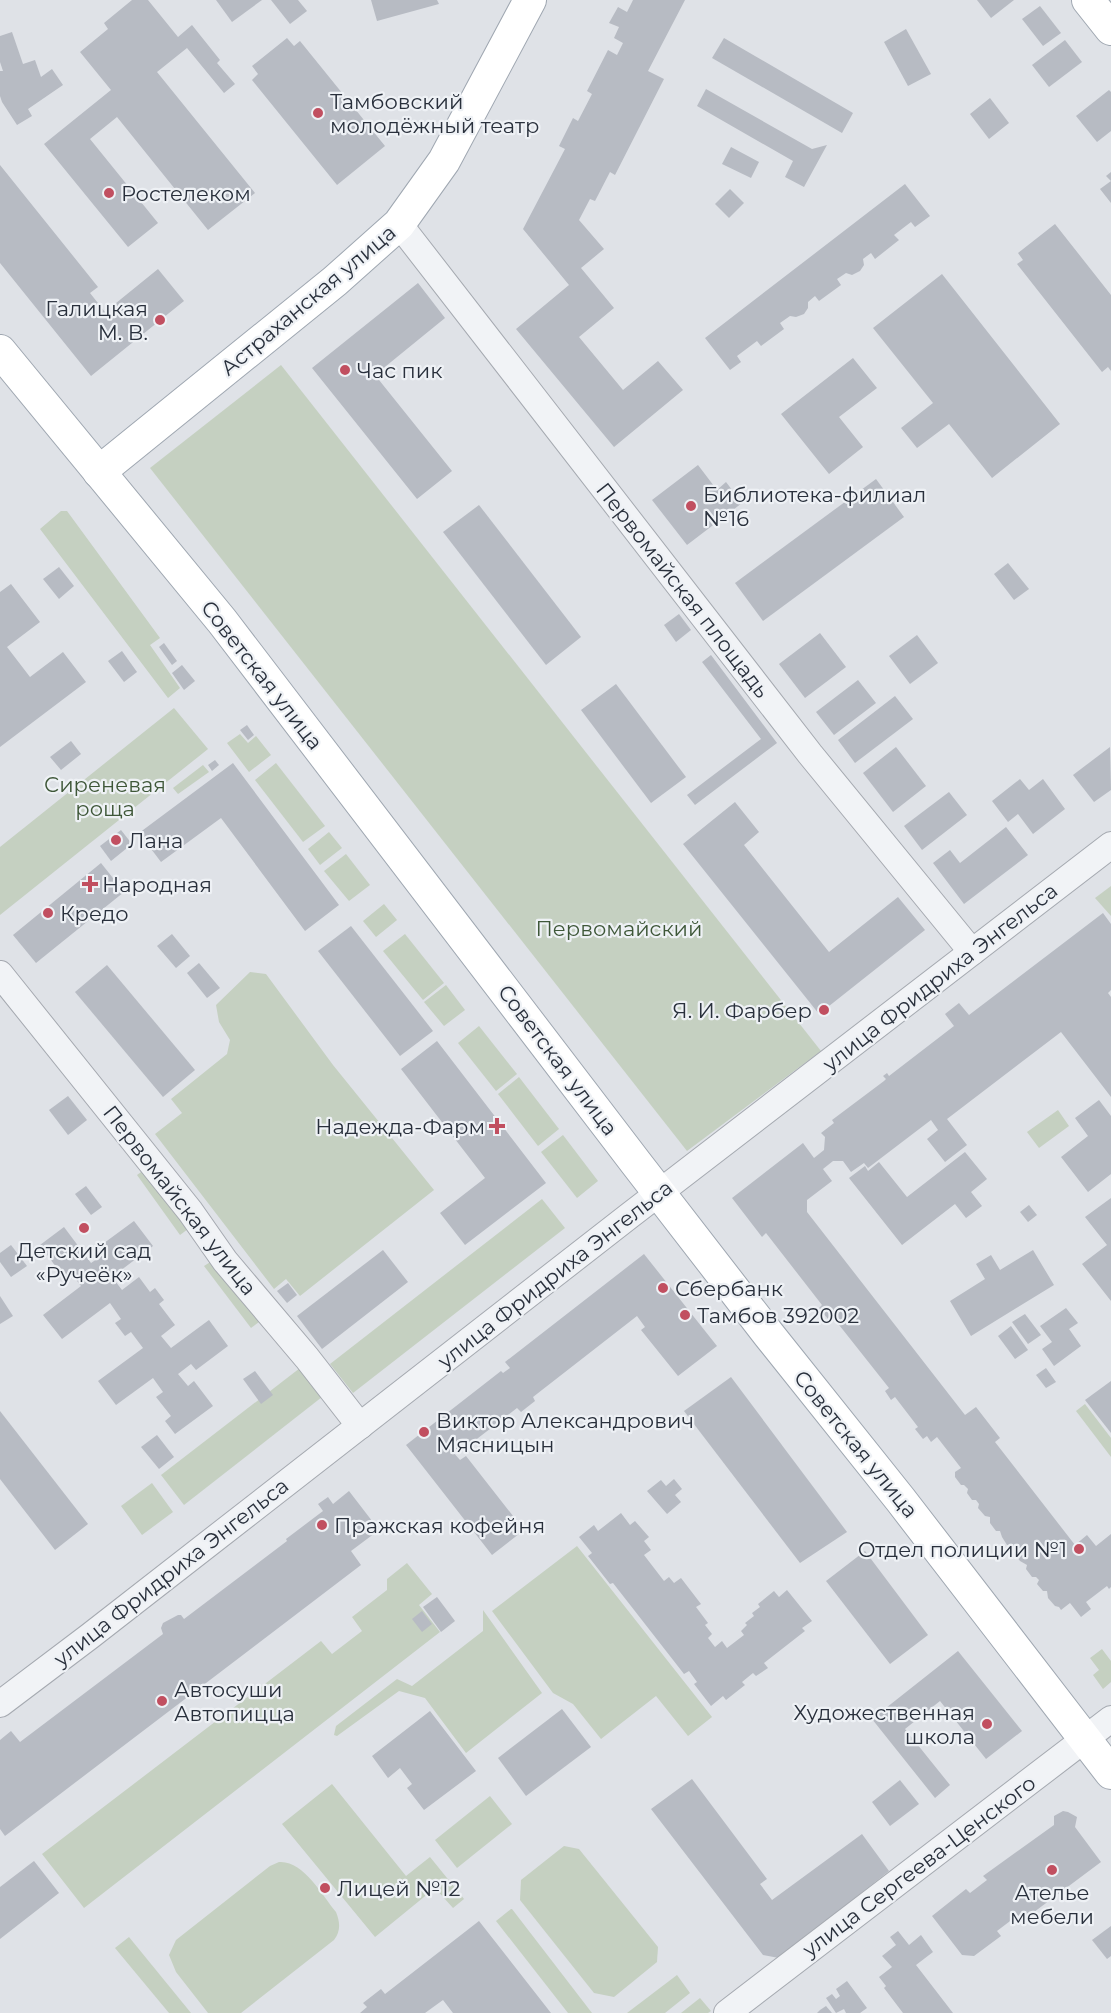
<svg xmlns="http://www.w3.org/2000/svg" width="1111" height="2013" font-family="Montserrat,sans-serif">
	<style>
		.green { fill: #c5d0c1 }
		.building { fill: #b7bbc3 }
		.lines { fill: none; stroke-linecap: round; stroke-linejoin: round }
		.minor-casing { stroke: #a5a9b0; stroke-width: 28 }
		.major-casing { stroke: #9fa7b1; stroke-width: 34 }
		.minor { stroke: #f1f3f6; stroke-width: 26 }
		.major { stroke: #fff; stroke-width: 32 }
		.poi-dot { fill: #c14f60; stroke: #eef1f5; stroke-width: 2 }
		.labels { text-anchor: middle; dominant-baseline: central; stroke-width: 4.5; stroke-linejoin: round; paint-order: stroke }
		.poi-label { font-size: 21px; fill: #29303c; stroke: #eef1f5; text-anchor: start }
		.street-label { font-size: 21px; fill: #29303c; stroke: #eef1f5 }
		.park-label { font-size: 21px; fill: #3e5738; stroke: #eef1f5 }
	</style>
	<rect width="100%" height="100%" fill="#dfe2e7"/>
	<g class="green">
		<polygon points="281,365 821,1051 687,1151 150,468"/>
		<polygon points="61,511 67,511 160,638 150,645 180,688 168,698 40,529"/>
		<polygon points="174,708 208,749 0,915 0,847"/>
		<polygon points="240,734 248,743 256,736 271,755 249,772 227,743"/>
		<polygon points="276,763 325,826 303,842 255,780"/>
		<polygon points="203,765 209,772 178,794 173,788"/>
		<polygon points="329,832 342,848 320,865 308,849"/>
		<polygon points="346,854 370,885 349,901 324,871"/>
		<polygon points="1111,886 1111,916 1095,898"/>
		<polygon points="384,904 397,920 376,937 363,921"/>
		<polygon points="405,934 444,983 423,1000 383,951"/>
		<polygon points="250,972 266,974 333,1065 434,1190 300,1296 286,1279 274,1289 155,1134 182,1113 171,1099 227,1054 230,1040 219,1022 216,1005"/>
		<polygon points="446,985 465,1010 444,1026 424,1002"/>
		<polygon points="479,1026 517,1074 496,1091 458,1043"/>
		<polygon points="519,1077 559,1129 538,1146 498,1094"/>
		<polygon points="1058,1110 1069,1126 1039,1148 1027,1132"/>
		<polygon points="563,1135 598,1181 577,1198 541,1152"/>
		<polygon points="144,1170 188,1229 180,1235 137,1175"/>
		<polygon points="542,1199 565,1228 353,1393 330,1364"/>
		<polygon points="212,1261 259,1322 251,1328 204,1266"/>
		<polygon points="300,1368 322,1397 184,1505 161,1475"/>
		<polygon points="1085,1404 1111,1438 1111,1457 1076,1411"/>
		<polygon points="152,1483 173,1512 142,1535 121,1506"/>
		<polygon points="577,1546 712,1717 688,1736 656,1696 601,1739 573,1704 553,1693 492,1611"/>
		<polygon points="407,1563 432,1594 419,1605 440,1632 84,1908 42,1854 321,1641 332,1654 362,1631 352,1617 387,1590 387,1579"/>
		<polygon points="483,1610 542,1693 466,1753 425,1698 399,1691 337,1736 334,1735 336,1726 397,1679 412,1686 483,1631"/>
		<polygon points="1102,1649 1111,1661 1111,1682 1103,1689 1093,1675 1099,1670 1090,1658"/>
		<polygon points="332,1784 406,1876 430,1857 464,1899 453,1908 435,1888 375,1937 282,1824"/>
		<polygon points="490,1796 512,1824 457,1868 435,1840"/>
		<polygon points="564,1846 579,1849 658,1947 657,1962 614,1997 594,1993 520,1900 521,1880"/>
		<path d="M279,1862C303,1860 322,1895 336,1912C340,1922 341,1931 334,1940L241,2013H208L176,1972L169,1955L176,1940L270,1866Z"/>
		<polygon points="511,1909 512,1909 592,2013 568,2013 496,1921"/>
		<polygon points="129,1937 191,2013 169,2013 115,1948"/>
		<polygon points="677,1975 690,1993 665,2013 627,2013"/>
		<polygon points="700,1998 711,2011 708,2013 681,2013"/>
	</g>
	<g class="building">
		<polygon points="132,0 148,0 178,37 192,25 220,60 217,63 235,84 224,93 187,48 157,72 255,193 208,230 117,117 90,139 158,223 128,247 44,144 111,90 80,52 108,29 104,23"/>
		<polygon points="216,0 262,0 232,22"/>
		<polygon points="271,0 298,0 307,11 290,24"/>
		<polygon points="371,0 437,0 439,4 377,21"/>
		<polygon points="633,0 685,0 648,71 664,79 615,175 610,172 595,201 590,199 579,220 604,249 581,268 614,308 579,337 623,390 658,361 683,390 614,447 516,329 569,285 523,229 565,149 559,146 573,118 578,121 592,94 587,91 608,50 617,55 623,43 614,38 619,27 609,23 618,7 627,12"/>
		<polygon points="977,0 1014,0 991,18"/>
		<polygon points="1040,6 1061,33 1043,46 1022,19"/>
		<polygon points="906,29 931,74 908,86 884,42"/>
		<polygon points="12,32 23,64 35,60 41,77 52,69 63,85 28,109 32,116 17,125 2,102 0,96 0,71 3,71 0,62 0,36"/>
		<polygon points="287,38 294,46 300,41 385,146 337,185 252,80 258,74 252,66"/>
		<polygon points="724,38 853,113 842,133 712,58"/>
		<polygon points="1065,40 1082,62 1049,87 1032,65"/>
		<polygon points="706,89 812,149 827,145 804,187 785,177 793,161 697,106"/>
		<polygon points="1109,90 1111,92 1111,131 1097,142 1076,116"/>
		<polygon points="990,98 1009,123 989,139 970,114"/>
		<polygon points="731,147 759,162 751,178 722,164"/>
		<polygon points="0,165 98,287 90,293 105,312 158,269 184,301 91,376 0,263"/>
		<polygon points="1111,172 1111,203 1100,189 1111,181 1106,176"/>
		<polygon points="905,184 930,216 915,227 911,222 894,235 899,240 875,259 871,253 863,259 864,265 860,271 852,275 846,273 837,279 841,285 819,301 815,296 808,302 808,308 804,314 796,317 790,316 780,323 784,329 761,346 757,341 737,356 741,362 730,370 705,338"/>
		<polygon points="730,189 744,203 729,218 715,204"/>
		<polygon points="1055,224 1111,295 1111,371 1108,367 1102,372 1017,264 1023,260 1018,253"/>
		<polygon points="942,274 1060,424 992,478 949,424 917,448 901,428 933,403 873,328"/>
		<polygon points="418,283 445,318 375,375 452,471 417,499 312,368"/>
		<polygon points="853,358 877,388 839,417 863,447 829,474 781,414"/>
		<polygon points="698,465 717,490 726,482 742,503 687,545 652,500"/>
		<polygon points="876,479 904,517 763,621 735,583"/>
		<polygon points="479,505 581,637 546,665 443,532"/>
		<polygon points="1008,563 1029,589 1014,600 994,574"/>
		<polygon points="59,567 74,586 59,599 43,579"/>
		<polygon points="11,584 40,622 7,647 30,677 63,652 86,682 0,747 0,592"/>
		<polygon points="679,614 691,630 676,642 664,625"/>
		<polygon points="820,633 846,667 805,698 779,664"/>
		<polygon points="917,635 938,663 910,684 889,656"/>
		<polygon points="164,643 177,661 172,665 159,647"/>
		<polygon points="122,651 137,672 124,682 108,661"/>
		<polygon points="711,655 777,743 695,805 687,795 761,739 702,662"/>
		<polygon points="182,665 195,681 184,690 172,673"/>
		<polygon points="858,680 876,703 834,735 816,712"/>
		<polygon points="616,684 686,777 651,803 581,710"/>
		<polygon points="895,696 913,719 855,763 838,740"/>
		<polygon points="247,725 254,735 248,740 240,730"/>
		<polygon points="71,741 81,754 61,770 50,757"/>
		<polygon points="896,747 926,786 893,812 863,773"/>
		<polygon points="1110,747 1111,790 1094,802 1073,775"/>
		<polygon points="215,760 219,765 212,771 208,765"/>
		<polygon points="233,763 339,905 305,931 221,818 161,862 139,833"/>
		<polygon points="1020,779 1029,790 1043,779 1065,809 1033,834 1018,814 1008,822 992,801"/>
		<polygon points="949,792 967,815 922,850 904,826"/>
		<polygon points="735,802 759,832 744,845 829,952 898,897 925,930 819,1014 683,844"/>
		<polygon points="1006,827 1028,855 964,904 933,863 950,850 960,863"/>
		<polygon points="121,830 132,844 111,861 100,846"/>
		<polygon points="101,863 124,892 36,963 13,935"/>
		<polygon points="1103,913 1111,924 1111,990 1108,993 1111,997 1111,1097 1061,1032 947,1119 967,1145 945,1162 927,1139 938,1130 931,1120 868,1168 864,1163 851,1172 843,1161 833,1161 823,1169 832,1181 807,1200 807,1212 965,1415 976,1407 1000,1438 995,1442 1075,1545 1087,1535 1096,1546 1111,1534 1111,1587 1109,1589 1107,1586 1086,1602 1091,1609 1081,1617 1070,1603 1061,1610 1059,1607 1055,1606 1048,1598 1047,1591 1043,1591 1037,1584 1039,1580 1036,1577 1032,1577 1026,1569 1027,1565 1020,1561 1014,1553 1014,1548 1011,1545 1007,1545 1002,1537 1000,1531 996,1531 990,1523 990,1517 985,1516 978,1508 979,1504 976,1500 972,1500 967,1493 968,1489 964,1485 961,1485 955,1477 955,1472 961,1468 937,1437 931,1442 927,1436 923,1439 915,1429 918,1427 895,1397 891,1400 885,1391 889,1388 832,1316 828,1319 819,1308 822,1305 766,1233 762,1237 732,1198 803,1143 814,1158 824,1150 825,1137 821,1133 834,1123 832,1120 884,1081 886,1079 883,1076 887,1073 889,1076 954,1026 945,1014 959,1003 969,1015"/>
		<polygon points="351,926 433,1031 400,1056 318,951"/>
		<polygon points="172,934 190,956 176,968 157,946"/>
		<polygon points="199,963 220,988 207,998 187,973"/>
		<polygon points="107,965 195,1070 163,1097 75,992"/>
		<polygon points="437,1041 546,1183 465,1245 440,1213 485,1178 401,1069"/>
		<polygon points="68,1096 87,1120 68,1135 49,1110"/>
		<polygon points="1099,1100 1111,1116 1111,1174 1088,1192 1061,1157 1088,1136 1075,1118"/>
		<polygon points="965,1152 987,1179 971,1192 982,1206 966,1218 955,1204 902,1245 849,1178 865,1166 868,1171 879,1162 907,1197"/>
		<polygon points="86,1186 102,1207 91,1215 75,1194"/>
		<polygon points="1111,1198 1111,1301 1082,1264 1107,1245 1085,1217"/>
		<polygon points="1029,1205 1037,1215 1028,1222 1020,1212"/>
		<polygon points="134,1221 153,1246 112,1277 122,1290 139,1277 150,1292 155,1288 164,1300 159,1304 175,1325 161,1336 171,1348 209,1320 228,1346 196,1370 191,1364 178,1374 188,1386 194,1381 213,1406 175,1434 165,1421 171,1416 156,1397 163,1392 153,1378 116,1405 98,1381 143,1348 131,1332 125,1336 115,1323 121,1319 110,1303 62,1339 43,1315 81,1286 71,1273 64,1278 40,1245 64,1227 91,1263 106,1253 100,1246"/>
		<polygon points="11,1245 27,1266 11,1277 0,1262 0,1253"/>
		<polygon points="383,1250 408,1282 322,1349 297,1316"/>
		<polygon points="1033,1250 1054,1285 971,1336 950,1301 985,1279 976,1264 991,1255 1000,1270"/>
		<polygon points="644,1254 717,1346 678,1376 641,1330 645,1327 637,1316 533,1397 535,1401 521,1412 517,1408 469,1445 466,1441 453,1452 460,1460 466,1456 524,1530 492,1555 406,1445 501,1371 503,1373 510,1368 505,1362"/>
		<polygon points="288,1283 297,1295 287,1303 277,1291"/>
		<polygon points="0,1296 13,1316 0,1324"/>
		<polygon points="1066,1308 1078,1323 1069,1329 1081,1346 1054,1366 1042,1349 1052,1342 1040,1326"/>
		<polygon points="1025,1314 1041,1335 1028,1344 1012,1322"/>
		<polygon points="1011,1326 1028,1350 1015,1359 998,1336"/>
		<polygon points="1046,1368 1056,1382 1046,1388 1036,1375"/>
		<polygon points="255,1371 273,1395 261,1404 243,1379"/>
		<polygon points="731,1377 847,1532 800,1563 684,1411"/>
		<polygon points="1111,1381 1111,1433 1085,1400"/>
		<polygon points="0,1411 88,1524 55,1550 0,1479"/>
		<polygon points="157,1435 174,1457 159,1469 141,1447"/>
		<polygon points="674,1479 682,1489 675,1495 681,1502 667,1514 647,1491 661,1480 666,1486"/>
		<polygon points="349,1491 379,1530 351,1551 361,1565 5,1836 0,1829 0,1740 11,1731 20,1742 163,1634 161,1628 163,1623 178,1615 181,1615 184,1619 287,1541 286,1539 323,1511 318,1504 328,1497 333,1504"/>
		<polygon points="621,1513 630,1525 635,1521 649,1537 644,1541 651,1550 644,1555 664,1581 669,1577 674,1583 681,1578 701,1604 696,1607 708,1623 705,1625 712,1634 708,1638 715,1647 722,1641 727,1648 744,1635 741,1631 747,1625 745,1623 754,1616 752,1613 760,1607 758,1604 774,1591 779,1597 787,1590 812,1621 802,1628 805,1631 764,1663 768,1668 756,1676 753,1673 742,1682 745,1685 726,1700 723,1696 711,1706 694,1684 697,1682 689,1671 684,1674 613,1583 610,1584 588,1556 592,1553 579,1537 594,1525 598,1531"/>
		<polygon points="865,1551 928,1635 890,1664 826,1581"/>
		<polygon points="437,1597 455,1621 441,1632 423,1607"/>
		<polygon points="422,1611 432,1624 422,1632 412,1619"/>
		<polygon points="958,1651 1022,1731 986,1759 940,1701 905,1729 950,1785 935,1798 872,1719"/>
		<polygon points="562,1709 591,1747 526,1796 498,1758"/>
		<polygon points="430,1711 476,1771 424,1810 407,1788 412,1784 400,1768 388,1778 372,1756"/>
		<polygon points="692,1779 767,1879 760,1884 772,1900 862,1834 889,1871 779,1958 763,1955 651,1809"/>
		<polygon points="900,1780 919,1804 890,1826 872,1802"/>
		<polygon points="1063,1811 1068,1812 1077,1817 1075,1827 1101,1862 1022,1921 1018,1915 997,1931 1001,1936 974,1956 962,1955 932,1916 966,1889 970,1893 987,1880 983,1876 1054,1825 1054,1816"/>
		<polygon points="34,1861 59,1893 0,1939 0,1887"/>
		<polygon points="479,1921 551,2013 453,2013 443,2000 425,2013 360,2013 367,2007 363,2003 381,1989 385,1994"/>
		<polygon points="1111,1926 1111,1956 1107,1959 1092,1940"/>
		<polygon points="898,1931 909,1945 921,1935 933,1952 916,1965 953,2013 903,2013 884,1988 886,1986 879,1977 892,1967 882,1956 896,1945 890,1937"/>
		<polygon points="847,1981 867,2008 860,2013 846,2013 844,2009 836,2013 826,1998 832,1994 836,1999 840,1996 836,1989"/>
		<polygon points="826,2006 832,2013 817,2013 820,2010"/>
	</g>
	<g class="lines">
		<defs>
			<g id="minor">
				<polyline points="399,224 810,754 972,952"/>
				<polyline points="0,974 190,1211 225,1261 307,1358 360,1426"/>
				<polyline points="0,1704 90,1636 629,1216 1111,845"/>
				<polyline points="727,2013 1111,1719"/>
			</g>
			<g id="major">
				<polyline points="1088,0 1111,29"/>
				<polyline points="0,351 222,621 636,1163 769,1335 900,1499 1111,1773"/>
				<polyline points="99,472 335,281 399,224 444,161 530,0"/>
			</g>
		</defs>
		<use href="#minor" class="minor-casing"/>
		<use href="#major" class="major-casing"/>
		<use href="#minor" class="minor"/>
		<use href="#major" class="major"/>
	</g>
	<g class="poi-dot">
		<circle cx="318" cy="113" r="6"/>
		<circle cx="109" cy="193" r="6"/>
		<circle cx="160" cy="320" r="6"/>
		<circle cx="345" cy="370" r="6"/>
		<circle cx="691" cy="506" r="6"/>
		<circle cx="116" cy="840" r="6"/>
		<path d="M87 875h6v6h6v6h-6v6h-6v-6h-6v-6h6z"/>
		<circle cx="48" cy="913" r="6"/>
		<circle cx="824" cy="1010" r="6"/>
		<path d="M494 1117h6v6h6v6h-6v6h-6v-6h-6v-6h6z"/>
		<circle cx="84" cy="1228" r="6"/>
		<circle cx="663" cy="1288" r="6"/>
		<circle cx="685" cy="1315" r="6"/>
		<circle cx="424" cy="1432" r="6"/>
		<circle cx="322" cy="1525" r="6"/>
		<circle cx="1079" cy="1549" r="6"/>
		<circle cx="162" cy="1701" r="6"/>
		<circle cx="987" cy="1724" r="6"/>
		<circle cx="1052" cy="1870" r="6"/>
		<circle cx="325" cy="1888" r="6"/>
	</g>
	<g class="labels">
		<g class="poi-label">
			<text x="330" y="101">Тамбовский<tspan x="330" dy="24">молодёжный театр</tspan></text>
			<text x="121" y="193">Ростелеком</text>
			<text x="148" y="308" text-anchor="end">Галицкая<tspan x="148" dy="24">М. В.</tspan></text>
			<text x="357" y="370">Час пик</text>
			<text x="703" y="494">Библиотека-филиал<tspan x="703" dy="24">№16</tspan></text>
			<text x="128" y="840">Лана</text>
			<text x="102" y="884">Народная</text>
			<text x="60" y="913">Кредо</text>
			<text x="812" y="1010" text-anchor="end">Я. И. Фарбер</text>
			<text x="485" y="1126" text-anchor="end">Надежда-Фарм</text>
			<text x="84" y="1250" text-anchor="middle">Детский сад<tspan x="84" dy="24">«Ручеёк»</tspan></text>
			<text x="675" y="1288">Сбербанк</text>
			<text x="697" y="1315">Тамбов 392002</text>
			<text x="436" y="1420">Виктор Александрович<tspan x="436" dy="24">Мясницын</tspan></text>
			<text x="334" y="1525">Пражская кофейня</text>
			<text x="1067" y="1549" text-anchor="end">Отдел полиции №1</text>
			<text x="174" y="1689">Автосуши<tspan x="174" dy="24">Автопицца</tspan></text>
			<text x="975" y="1712" text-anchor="end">Художественная<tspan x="975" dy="24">школа</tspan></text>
			<text x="337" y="1888">Лицей №12</text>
			<text x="1052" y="1892" text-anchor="middle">Ателье<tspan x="1052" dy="24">мебели</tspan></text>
		</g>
		<g class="street-label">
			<text transform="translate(308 300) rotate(-40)">Астраханская улица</text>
			<text transform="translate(683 590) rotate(52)">Первомайская площадь</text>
			<text transform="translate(262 675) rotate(52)">Советская улица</text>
			<text transform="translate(940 977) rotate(-38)">улица Фридриха Энгельса</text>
			<text transform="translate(558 1060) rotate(53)">Советская улица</text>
			<text transform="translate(180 1200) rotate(52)">Первомайская улица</text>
			<text transform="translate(555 1274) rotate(-38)">улица Фридриха Энгельса</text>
			<text transform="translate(856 1444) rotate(51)">Советская улица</text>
			<text transform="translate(171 1572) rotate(-38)">улица Фридриха Энгельса</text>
			<text transform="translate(919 1866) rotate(-37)">улица Сергеева-Ценского</text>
		</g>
		<g class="park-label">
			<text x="105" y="784">Сиреневая<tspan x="105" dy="24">роща</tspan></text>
			<text x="619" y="928">Первомайский</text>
		</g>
	</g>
</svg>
